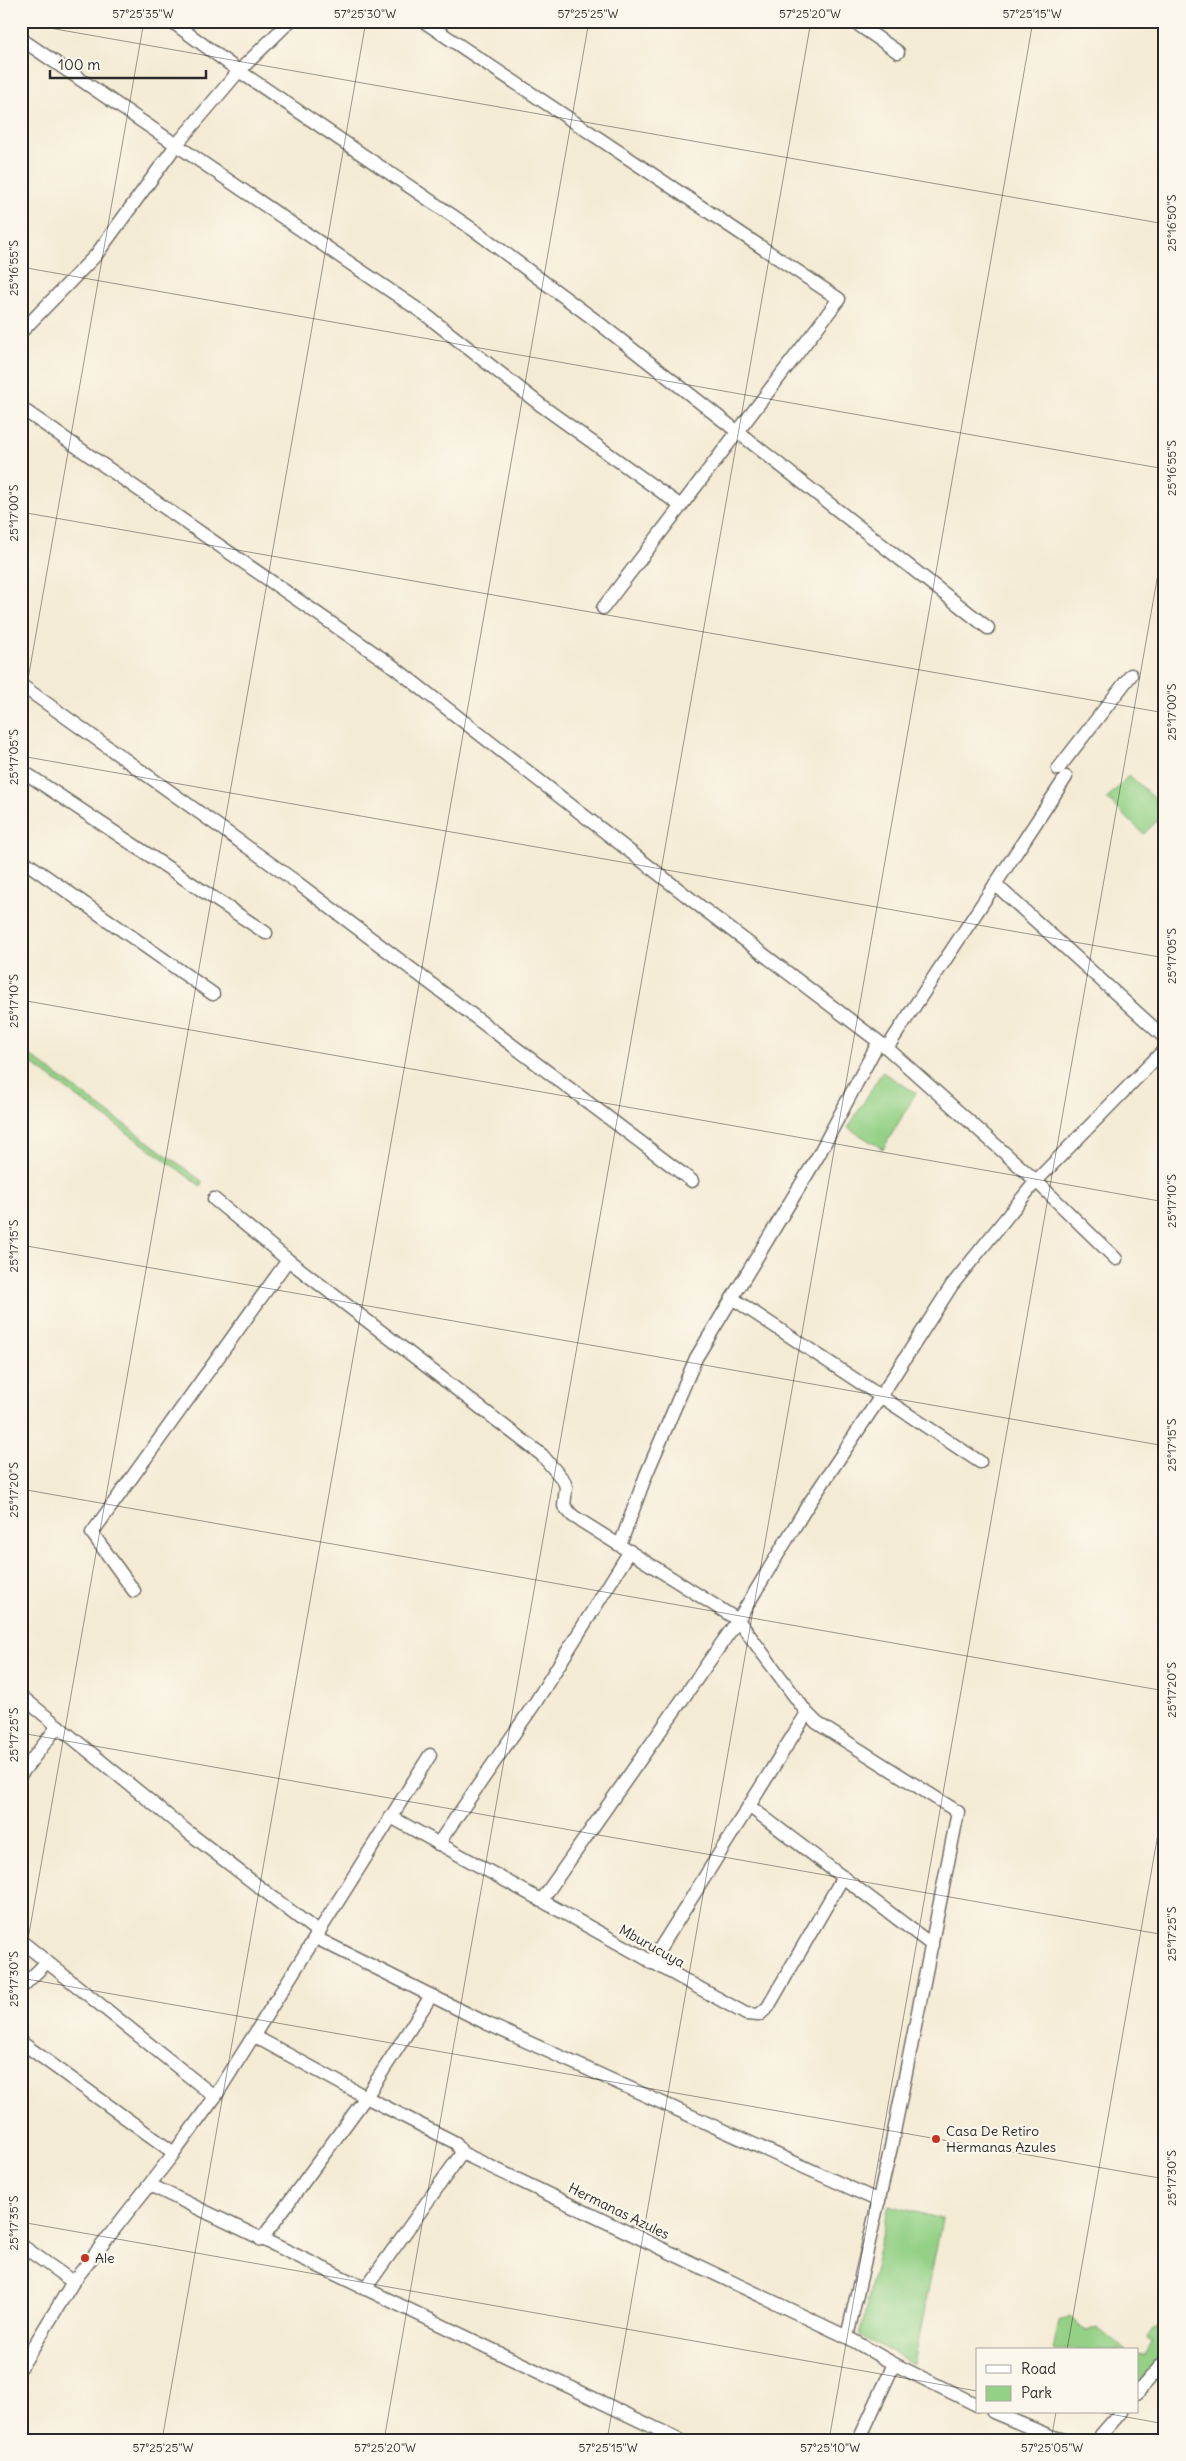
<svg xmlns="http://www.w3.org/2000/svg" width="1186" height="2461" font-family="Delius,sans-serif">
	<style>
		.green { fill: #94d186; stroke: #607e58 }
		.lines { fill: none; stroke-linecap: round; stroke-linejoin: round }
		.minor-casing { stroke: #716e66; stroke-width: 15 }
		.minor { stroke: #fff; stroke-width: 12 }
		.ticks { fill: none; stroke: #2b2b2b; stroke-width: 1; stroke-opacity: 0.45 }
		.poi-dot { fill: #c8321e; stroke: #fbf7ec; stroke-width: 2 }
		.labels { text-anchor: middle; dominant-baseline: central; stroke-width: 4.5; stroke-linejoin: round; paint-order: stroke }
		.street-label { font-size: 14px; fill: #2b2b2b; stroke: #fbf7ec }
		.poi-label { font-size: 14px; fill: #2b2b2b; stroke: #fbf7ec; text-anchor: start }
		.neatline { fill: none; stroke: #2b2b2b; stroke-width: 2 }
		.ticks-label { font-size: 12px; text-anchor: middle; fill: #2b2b2b }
	</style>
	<rect width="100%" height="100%" fill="#fbf7ec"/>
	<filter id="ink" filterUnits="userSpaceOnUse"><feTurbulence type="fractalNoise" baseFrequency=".02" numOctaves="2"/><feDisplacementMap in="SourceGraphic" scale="10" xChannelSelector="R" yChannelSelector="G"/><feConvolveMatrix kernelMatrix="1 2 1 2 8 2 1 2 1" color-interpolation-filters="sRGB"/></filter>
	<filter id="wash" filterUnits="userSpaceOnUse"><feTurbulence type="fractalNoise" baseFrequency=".0096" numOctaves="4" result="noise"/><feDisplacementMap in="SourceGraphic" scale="20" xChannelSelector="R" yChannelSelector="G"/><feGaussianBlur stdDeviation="1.12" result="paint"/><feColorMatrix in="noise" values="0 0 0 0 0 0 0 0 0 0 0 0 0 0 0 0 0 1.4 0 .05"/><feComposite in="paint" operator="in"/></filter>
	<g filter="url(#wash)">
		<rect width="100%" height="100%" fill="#f4ebd4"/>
		<g class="green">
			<polygon points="1129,775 1165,808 1165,813 1144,834 1107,799"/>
			<polygon points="21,1049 202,1181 201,1186 21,1056"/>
			<polygon points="882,1072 916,1093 883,1149 848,1128"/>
			<polygon points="889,2205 942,2219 914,2364 860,2335"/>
			<polygon points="1070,2316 1087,2332 1097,2328 1126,2350 1053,2350 1059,2321"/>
			<polygon points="1165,2325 1165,2353 1137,2385 1137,2354 1145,2355 1152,2343 1147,2337 1153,2330"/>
		</g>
	</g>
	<g filter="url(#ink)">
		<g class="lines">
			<defs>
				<g id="minor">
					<polyline points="171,21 239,71 478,233 595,320 988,628"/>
					<polyline points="423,21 839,299 603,608"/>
					<polyline points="853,21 898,52"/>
					<polyline points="21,39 426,315 542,406 681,506"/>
					<polyline points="21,332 96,255 177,144 239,71 290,21"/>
					<polyline points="21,408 390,664 701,907 887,1048 1036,1181 1116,1259"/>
					<polyline points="21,685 295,881 692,1181"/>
					<polyline points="1058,769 1131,675"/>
					<polyline points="21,770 266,933"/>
					<polyline points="21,859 213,994"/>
					<polyline points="995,884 1165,1038"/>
					<polyline points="887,1048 1066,777"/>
					<polyline points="214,1199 288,1260 542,1455 564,1481 566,1487 564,1506 573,1516 738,1620 807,1713 817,1723 958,1812 891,2147 847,2337"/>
					<polyline points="732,1298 980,1462"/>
					<polyline points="620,1545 646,1475 696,1358 818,1156 878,1043"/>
					<polyline points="134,1591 92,1533 288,1260"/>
					<polyline points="21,1696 188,1832 319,1933"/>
					<polyline points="21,1774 58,1726"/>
					<polyline points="749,1806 932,1945"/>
					<polyline points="391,1817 746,2014 759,2015 768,2007 843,1877"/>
					<polyline points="438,1844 535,1703 630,1551"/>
					<polyline points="541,1901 738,1620 806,1508 881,1396 952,1285 1036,1181 1165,1049"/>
					<polyline points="316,1938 488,2024 879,2201"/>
					<polyline points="21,1941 215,2097"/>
					<polyline points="651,1963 807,1713"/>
					<polyline points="21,1988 47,1962"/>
					<polyline points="254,2036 366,2097 456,2143 462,2153 847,2337 894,2364 977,2405"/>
					<polyline points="21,2042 174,2153"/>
					<polyline points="150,2185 680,2440"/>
					<polyline points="261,2240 366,2097 431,1996"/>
					<polyline points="21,2245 73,2282"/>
					<polyline points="365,2289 462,2153"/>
					<polyline points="21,2367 73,2282 174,2153 215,2097 430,1755"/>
					<polyline points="1137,2393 1165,2361"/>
					<polyline points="993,2412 1050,2436 1065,2440"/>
					<polyline points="859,2440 894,2364"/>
					<polyline points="1101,2440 1101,2435 1121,2412"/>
				</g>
			</defs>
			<use href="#minor" class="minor-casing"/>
			<use href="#minor" class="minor"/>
		</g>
	</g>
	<path class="ticks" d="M21,23L1165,224M21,267L1165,469M21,512L1165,713M21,719L144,21M21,756L1165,958M21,1000L1165,1202M21,1245L1165,1446M21,1489L1165,1691M21,1733L1165,1935M21,1978L1165,2179M21,1979L366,21M21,2222L977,2391M1067,2350L1165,1794M1099,2412L1165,2424M162,2440L589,21M384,2440L811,21M607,2440L1033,21M829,2440L1165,534M1051,2440L1056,2412"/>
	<g class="poi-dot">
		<circle cx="936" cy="2139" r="5"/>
		<circle cx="85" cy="2258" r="5"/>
	</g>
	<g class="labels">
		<g class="street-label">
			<text transform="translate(652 1946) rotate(29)">Mburucuya</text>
			<text transform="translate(619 2211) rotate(26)">Hermanas Azules</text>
		</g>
		<g class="poi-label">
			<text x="946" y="2131">Casa De Retiro<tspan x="946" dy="16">Hermanas Azules</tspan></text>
			<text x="95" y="2258">Ale</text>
		</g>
	</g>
	<rect width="1186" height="2461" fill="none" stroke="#fbf7ec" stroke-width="55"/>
	<rect x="976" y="2348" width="162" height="65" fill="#fbf7ec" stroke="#a8a59f"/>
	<rect x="986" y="2365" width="25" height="8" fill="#ffffff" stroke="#a8a59f"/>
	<text x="1021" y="2374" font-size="15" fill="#2b2b2b">Road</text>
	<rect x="986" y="2386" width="25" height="15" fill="#94d186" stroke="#a8a59f"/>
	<text x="1021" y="2398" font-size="15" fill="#2b2b2b">Park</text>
	<path d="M50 70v8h156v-8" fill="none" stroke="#2b2b2b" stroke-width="2.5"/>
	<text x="58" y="70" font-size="15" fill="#2b2b2b" stroke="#fbf7ec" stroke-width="4" paint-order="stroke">100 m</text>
	<rect x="28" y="28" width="1130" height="2406" class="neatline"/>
	<g class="ticks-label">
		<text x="143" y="18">57°25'35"W</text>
		<text x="365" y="18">57°25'30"W</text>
		<text x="588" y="18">57°25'25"W</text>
		<text x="810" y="18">57°25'20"W</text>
		<text x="1032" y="18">57°25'15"W</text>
		<text transform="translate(1172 223) rotate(-90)" y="4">25°16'50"S</text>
		<text transform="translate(14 268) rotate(-90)" y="4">25°16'55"S</text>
		<text transform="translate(1172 468) rotate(-90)" y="4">25°16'55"S</text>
		<text transform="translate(14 513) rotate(-90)" y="4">25°17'00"S</text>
		<text transform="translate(1172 712) rotate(-90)" y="4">25°17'00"S</text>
		<text transform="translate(14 757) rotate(-90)" y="4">25°17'05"S</text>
		<text transform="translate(1172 956) rotate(-90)" y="4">25°17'05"S</text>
		<text transform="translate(14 1001) rotate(-90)" y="4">25°17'10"S</text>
		<text transform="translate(1172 1201) rotate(-90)" y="4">25°17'10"S</text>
		<text transform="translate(14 1246) rotate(-90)" y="4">25°17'15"S</text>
		<text transform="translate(1172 1445) rotate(-90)" y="4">25°17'15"S</text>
		<text transform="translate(14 1490) rotate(-90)" y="4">25°17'20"S</text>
		<text transform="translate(1172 1690) rotate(-90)" y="4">25°17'20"S</text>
		<text transform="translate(14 1735) rotate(-90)" y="4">25°17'25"S</text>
		<text transform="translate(1172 1934) rotate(-90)" y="4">25°17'25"S</text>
		<text transform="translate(14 1979) rotate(-90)" y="4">25°17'30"S</text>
		<text transform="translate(1172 2178) rotate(-90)" y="4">25°17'30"S</text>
		<text transform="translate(14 2223) rotate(-90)" y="4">25°17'35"S</text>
		<text x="163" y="2452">57°25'25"W</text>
		<text x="385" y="2452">57°25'20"W</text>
		<text x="608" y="2452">57°25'15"W</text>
		<text x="830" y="2452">57°25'10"W</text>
		<text x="1052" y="2452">57°25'05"W</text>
	</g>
</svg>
